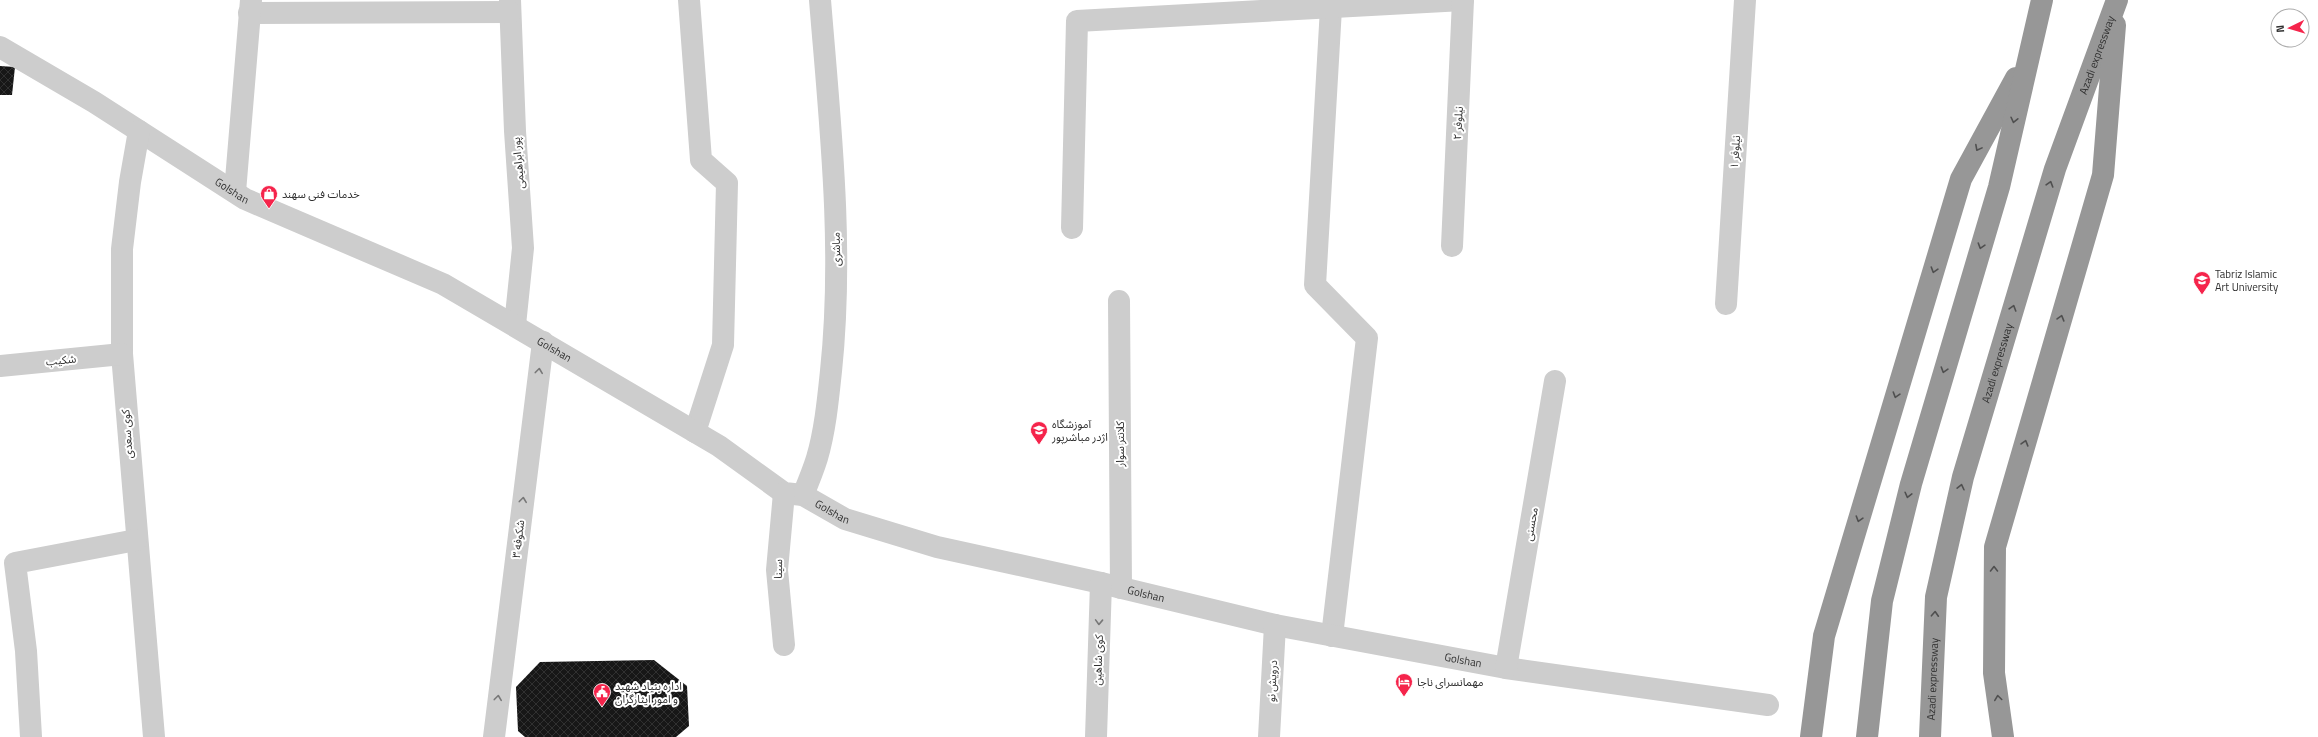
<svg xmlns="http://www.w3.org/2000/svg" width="2318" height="737" font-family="'Titillium Web','Noto Sans Arabic',sans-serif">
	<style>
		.building { fill: url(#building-cross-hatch) }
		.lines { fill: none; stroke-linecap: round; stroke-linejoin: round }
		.minor { stroke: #cdcdcd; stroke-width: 22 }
		.highway { stroke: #979797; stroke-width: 22 }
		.oneway { stroke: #4f4f4f }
		.oneway2 { stroke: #777 }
		.labels { text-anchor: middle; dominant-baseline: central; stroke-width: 4; stroke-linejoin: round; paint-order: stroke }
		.street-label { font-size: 11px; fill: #303030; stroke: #fff }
		.poi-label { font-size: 11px; fill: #303030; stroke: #fff; text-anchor: start }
	</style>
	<defs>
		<pattern id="building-cross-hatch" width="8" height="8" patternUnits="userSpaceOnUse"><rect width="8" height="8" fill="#171717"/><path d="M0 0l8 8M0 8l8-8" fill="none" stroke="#303030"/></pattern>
	</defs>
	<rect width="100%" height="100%" fill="#fff"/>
	<g class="building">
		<polygon points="0,66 15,67 12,95 0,95"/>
		<polygon points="654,660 687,686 689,726 676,737 525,737 518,731 516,687 540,662"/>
	</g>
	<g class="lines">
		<g class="minor">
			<polyline points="510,0 515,131 523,248 515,325"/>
			<polyline points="689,0 701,160 727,183 723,345 695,432"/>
			<polyline points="1331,8 1315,285 1367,338 1332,636"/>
			<polyline points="249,13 510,12"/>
			<path id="s1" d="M0,47L94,102L245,199L443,284L719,446L784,493L803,495L845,519L937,547L1101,583L1275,625L1506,668L1768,705"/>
			<polyline points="139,131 130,182 122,249 122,354 154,737"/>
			<polyline points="235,192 251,0"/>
			<polyline points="1072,228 1077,21 1463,0"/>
			<polyline points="1452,246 1463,0"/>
			<polyline points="1119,301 1121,588"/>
			<polyline points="1726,304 1745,0"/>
			<polyline points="0,366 122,354"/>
			<path d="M803,495C808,483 813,471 817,458C825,431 828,400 831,371C844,248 830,123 820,0"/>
			<polyline points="784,645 777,570 784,493"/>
			<polyline points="1506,668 1555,381"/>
			<polyline points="31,737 26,651 15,563 136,540"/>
			<polyline points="494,737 543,342"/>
			<polyline points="1096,737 1101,583"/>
			<polyline points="1269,737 1275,625"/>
		</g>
		<g class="highway">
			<polyline points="1811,737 1824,636 1961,179 2016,78"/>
			<polyline points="1867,737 1882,601 1911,484 1999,187 2042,0"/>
			<path id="s2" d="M1930,737L1936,597L1963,477L2055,169L2117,0"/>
			<polyline points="2003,737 1994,673 1995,547 2103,175 2115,25"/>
		</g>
	</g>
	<defs><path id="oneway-chevron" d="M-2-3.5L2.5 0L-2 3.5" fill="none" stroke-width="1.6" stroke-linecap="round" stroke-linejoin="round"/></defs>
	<g class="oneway">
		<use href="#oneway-chevron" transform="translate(2014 120) rotate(103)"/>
		<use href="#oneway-chevron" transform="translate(1978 148) rotate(118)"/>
		<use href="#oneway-chevron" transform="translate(2050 184) rotate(-73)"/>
		<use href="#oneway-chevron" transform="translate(1981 246) rotate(107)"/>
		<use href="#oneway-chevron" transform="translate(1934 270) rotate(107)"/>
		<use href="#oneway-chevron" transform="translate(2013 308) rotate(-73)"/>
		<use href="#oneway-chevron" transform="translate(2061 318) rotate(-74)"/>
		<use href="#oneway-chevron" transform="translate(1944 370) rotate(107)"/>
		<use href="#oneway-chevron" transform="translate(1896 395) rotate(107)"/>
		<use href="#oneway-chevron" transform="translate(2025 443) rotate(-74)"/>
		<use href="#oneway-chevron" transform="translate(1961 487) rotate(-77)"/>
		<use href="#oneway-chevron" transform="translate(1908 495) rotate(104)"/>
		<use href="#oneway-chevron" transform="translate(1859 519) rotate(107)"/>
		<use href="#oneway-chevron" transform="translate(1994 569) rotate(-90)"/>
		<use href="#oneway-chevron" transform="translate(1935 614) rotate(-87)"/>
		<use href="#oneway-chevron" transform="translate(1998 698) rotate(-98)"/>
	</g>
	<g class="oneway2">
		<use href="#oneway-chevron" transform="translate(539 371) rotate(-83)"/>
		<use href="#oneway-chevron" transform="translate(523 500) rotate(-83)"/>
		<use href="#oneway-chevron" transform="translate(1099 622) rotate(92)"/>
		<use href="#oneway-chevron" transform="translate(498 698) rotate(-83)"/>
	</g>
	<defs>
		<symbol id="shop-pin" viewBox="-11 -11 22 30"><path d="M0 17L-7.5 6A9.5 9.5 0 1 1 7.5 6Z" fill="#f5244b" stroke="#fff"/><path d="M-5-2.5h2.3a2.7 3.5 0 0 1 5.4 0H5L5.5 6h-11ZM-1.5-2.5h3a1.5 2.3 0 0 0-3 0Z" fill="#fff"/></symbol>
		<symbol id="university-pin" viewBox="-11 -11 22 30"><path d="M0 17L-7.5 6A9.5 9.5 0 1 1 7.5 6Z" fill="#f5244b" stroke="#fff"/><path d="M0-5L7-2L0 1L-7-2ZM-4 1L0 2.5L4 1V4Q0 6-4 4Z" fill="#fff"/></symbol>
		<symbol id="school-pin" viewBox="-11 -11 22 30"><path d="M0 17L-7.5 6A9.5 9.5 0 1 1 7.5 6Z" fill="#f5244b" stroke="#fff"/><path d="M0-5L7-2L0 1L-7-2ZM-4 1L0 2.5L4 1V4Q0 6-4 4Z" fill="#fff"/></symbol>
		<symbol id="hotel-pin" viewBox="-11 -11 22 30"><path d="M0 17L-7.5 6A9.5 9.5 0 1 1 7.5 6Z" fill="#f5244b" stroke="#fff"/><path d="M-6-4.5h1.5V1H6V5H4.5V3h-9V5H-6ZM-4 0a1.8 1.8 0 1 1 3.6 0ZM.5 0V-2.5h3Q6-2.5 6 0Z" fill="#fff"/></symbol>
		<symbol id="civic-pin" viewBox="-11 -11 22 30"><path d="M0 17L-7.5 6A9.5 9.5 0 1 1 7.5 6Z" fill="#f5244b" stroke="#fff"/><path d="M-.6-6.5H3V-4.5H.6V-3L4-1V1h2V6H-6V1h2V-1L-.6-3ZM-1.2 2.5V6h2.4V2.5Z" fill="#fff"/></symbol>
	</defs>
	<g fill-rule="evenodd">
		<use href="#shop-pin" x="259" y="184" width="20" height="27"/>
		<use href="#university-pin" x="2192" y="270" width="20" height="27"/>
		<use href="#school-pin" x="1029" y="420" width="20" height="27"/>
		<use href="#hotel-pin" x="1394" y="672" width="20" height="27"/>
		<use href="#civic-pin" x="592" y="682" width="20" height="27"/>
	</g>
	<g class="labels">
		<g class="street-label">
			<text stroke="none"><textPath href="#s2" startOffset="706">Azadi expressway</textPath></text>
			<text transform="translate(1458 123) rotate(-87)">نیلوفر ۲</text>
			<text transform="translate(1735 152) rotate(-86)">نیلوفر ۱</text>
			<text transform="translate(518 163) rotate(-95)">پور ابراهیمی</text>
			<text stroke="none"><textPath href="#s1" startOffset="273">Golshan</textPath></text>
			<text transform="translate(836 249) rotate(-91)">مباشری</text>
			<text stroke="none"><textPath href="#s1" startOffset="633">Golshan</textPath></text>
			<text transform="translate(61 360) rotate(-6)">شکیب</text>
			<text stroke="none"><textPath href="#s2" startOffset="382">Azadi expressway</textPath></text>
			<text transform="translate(127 434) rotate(-94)">کوی سعدی</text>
			<text transform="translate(1120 444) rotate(-90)">کلانتر سوار</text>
			<text stroke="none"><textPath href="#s1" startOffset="957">Golshan</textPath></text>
			<text transform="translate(1531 524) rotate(-80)">محسنی</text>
			<text transform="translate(518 539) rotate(-83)">شکوفه ۳</text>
			<text transform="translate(778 569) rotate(-89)">سینا</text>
			<text stroke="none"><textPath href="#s1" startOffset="1282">Golshan</textPath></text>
			<text transform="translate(1098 660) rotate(-88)">کوی شاهین</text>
			<text stroke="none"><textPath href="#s1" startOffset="1606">Golshan</textPath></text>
			<text stroke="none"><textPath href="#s2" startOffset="58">Azadi expressway</textPath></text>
			<text transform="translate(1272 681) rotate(-87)">درویش نو</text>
		</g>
		<g class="poi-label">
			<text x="282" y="194">خدمات فنی سهند</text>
			<text x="2215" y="274">Tabriz Islamic<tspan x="2215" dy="13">Art University</tspan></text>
			<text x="1052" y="424">آموزشگاه<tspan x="1052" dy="13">اژدر مباشرپور</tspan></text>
			<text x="1417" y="682">مهمانسرای ناجا</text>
			<text x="615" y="686">اداره بنیاد شهید<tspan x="615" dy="13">و امور ایثارگران</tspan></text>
		</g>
	</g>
	<g transform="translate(2290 28) rotate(265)"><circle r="19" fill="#ffffff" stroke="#acacac"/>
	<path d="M0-3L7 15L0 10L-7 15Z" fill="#f5244b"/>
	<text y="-6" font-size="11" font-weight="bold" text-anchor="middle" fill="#303030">N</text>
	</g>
</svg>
